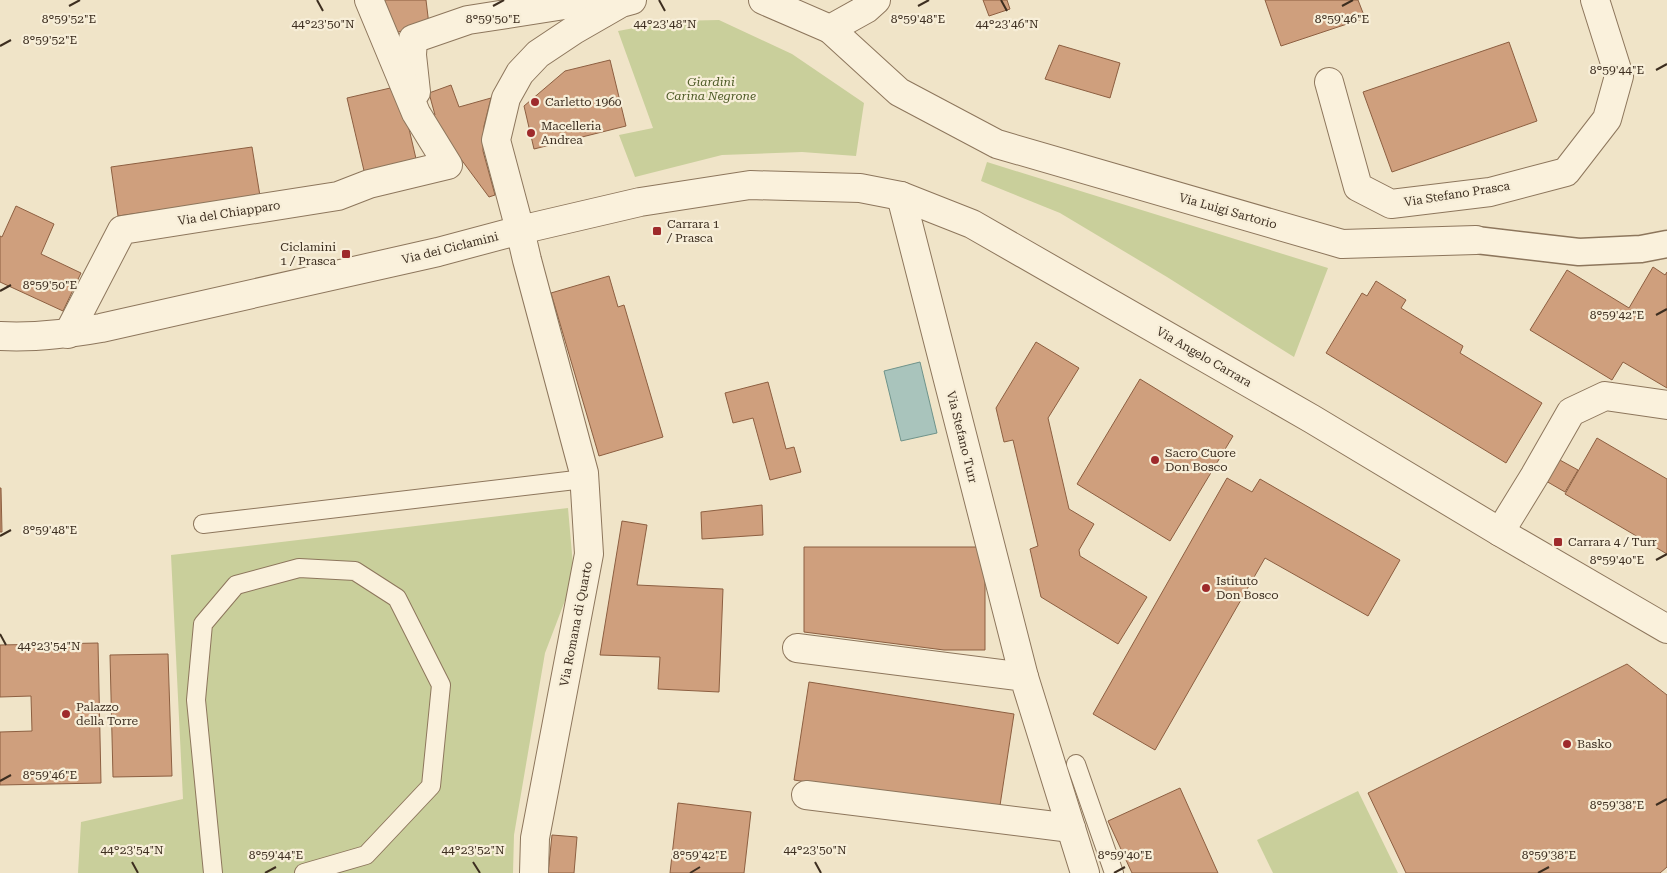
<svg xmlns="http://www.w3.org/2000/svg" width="1667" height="873" font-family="'Roboto Serif',serif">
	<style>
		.green { fill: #c9cf9b }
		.water { fill: #a9c4bc; stroke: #6f938a }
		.building { fill: #cf9f7d; stroke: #8d5f41 }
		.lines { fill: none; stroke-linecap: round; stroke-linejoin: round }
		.service-casing { stroke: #8d765c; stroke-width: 20 }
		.pedestrian-casing { stroke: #8d765c; stroke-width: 29 }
		.minor-casing { stroke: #8d765c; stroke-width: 30 }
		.tertiary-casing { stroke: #8d765c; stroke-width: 30 }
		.service { stroke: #faf1dc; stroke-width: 18 }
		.pedestrian { stroke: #faf1dc; stroke-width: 26 }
		.minor { stroke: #faf1dc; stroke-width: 28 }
		.tertiary { stroke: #faf1dc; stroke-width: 28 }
		.ticks { fill: none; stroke: #3d2e20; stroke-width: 2 }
		.poi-dot { fill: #9e2a2b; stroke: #f7eed8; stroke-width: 2 }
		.labels { text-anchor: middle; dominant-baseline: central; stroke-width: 4.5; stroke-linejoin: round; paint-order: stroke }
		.park-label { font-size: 12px; font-style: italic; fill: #4d5a26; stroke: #f7eed8 }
		.poi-label { font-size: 12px; fill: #3d2e20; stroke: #f7eed8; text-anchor: start }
		.street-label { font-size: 12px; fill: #3d2e20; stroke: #f7eed8 }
		.ticks-label { font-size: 12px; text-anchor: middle; fill: #3d2e20; stroke: #f7eed8; stroke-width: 4.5; stroke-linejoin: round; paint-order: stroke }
	</style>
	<rect width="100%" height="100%" fill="#f0e4c8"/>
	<g class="green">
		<polygon points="719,20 792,54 864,103 856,156 802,152 722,155 635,177 619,135 653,128 618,31 672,21"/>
		<polygon points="987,162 1328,268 1294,357 1167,277 1060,213 981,181"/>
		<polygon points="568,508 574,577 545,653 514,835 513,873 78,873 81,822 183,799 171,555"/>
		<polygon points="1358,791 1398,873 1273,873 1257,840"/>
	</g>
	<polygon class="water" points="920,362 937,433 901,441 884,371"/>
	<g class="building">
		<polygon points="378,0 426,0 429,25 389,34"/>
		<polygon points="983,0 1007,0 1010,9 989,16"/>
		<polygon points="1265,0 1358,0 1365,18 1281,46"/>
		<polygon points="1509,42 1537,121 1392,172 1363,92"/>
		<polygon points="1059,45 1120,63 1110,98 1045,79"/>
		<polygon points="610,60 626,126 534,149 524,106 565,71"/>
		<polygon points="451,85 459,107 491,98 484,126 483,151 495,195 489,197 429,116 435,115 429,93"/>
		<polygon points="399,86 417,163 365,175 347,98"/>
		<polygon points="252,147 260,196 118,216 111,167"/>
		<polygon points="16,206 54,224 41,254 81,273 63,311 0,282 0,236 2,237"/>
		<polygon points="1653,267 1665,275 1667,272 1667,388 1623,362 1612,380 1530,330 1567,270 1629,308"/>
		<polygon points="609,276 618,307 624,305 663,437 599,456 551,293"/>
		<polygon points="1376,281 1406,300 1401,308 1463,346 1460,353 1542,403 1506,463 1326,353 1362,293 1367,296"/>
		<polygon points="1036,342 1079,368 1048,418 1069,509 1094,524 1079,550 1080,556 1147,597 1118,644 1041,597 1030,549 1038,546 1013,440 1004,442 996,408"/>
		<polygon points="1140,379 1233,436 1170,541 1077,484"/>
		<polygon points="768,382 786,449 794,447 801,472 770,480 753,418 733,423 725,393"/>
		<polygon points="1597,438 1667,479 1667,554 1565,494"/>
		<polygon points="1558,459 1578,470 1565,492 1546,481"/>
		<polygon points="1227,478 1252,492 1260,479 1400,560 1368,616 1265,558 1155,750 1093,714"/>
		<polygon points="0,488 1,488 2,532 0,532"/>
		<polygon points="762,505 763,535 702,539 701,512"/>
		<polygon points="622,521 647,525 637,585 723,589 719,692 658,689 660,657 600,655"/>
		<polygon points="804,547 985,547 985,650 944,650 804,632"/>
		<polygon points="98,643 101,783 0,785 0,732 32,731 31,696 0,697 0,645"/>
		<polygon points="168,654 172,776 113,777 110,655"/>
		<polygon points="1627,664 1667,695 1667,867 1660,873 1406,873 1368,793"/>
		<polygon points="809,682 1014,714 999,812 794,780"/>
		<polygon points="1180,788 1218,873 1132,873 1108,821"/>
		<polygon points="678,803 751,812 744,873 670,873"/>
		<polygon points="552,835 577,837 574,873 548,873"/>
	</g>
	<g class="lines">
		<defs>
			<g id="service">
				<polyline points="203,524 584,479"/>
				<polyline points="1076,764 1114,873"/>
				<polyline points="213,873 196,700 203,624 236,585 299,568 355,571 397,598 441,685 431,786 366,855 304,873"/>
			</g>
			<polyline id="pedestrian" points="1476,240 1579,252 1641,249 1667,244"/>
			<g id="minor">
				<polyline points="830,29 899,92 997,144 1342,244 1476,240"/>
				<polyline points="1329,82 1358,187 1391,204 1490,192 1566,172 1607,119 1619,76 1595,0"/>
				<polyline points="416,92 412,55 413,39 468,20 571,4 603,13"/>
				<polyline points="901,196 1024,677"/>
				<polyline points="68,334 122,230 338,196 369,184 448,165 416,113 369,0"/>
				<path d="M0,336C34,338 67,334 101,328L438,252L520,230L527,260L584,473L589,554L535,838L534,873"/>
				<polyline points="1500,532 1535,475 1571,412 1605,396 1667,405"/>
				<polyline points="797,648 1024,677 1085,873"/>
				<polyline points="806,795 1071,828"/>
			</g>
			<g id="tertiary">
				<polyline points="632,0 621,3 574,30 538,54 520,73 506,98 496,140 520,230 640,202 750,185 860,188 901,196 972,224 1312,419 1500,532 1667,629"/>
				<polyline points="763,0 830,29 866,9 876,0"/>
			</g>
		</defs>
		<use href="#service" class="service-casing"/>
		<use href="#pedestrian" class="pedestrian-casing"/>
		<use href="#minor" class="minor-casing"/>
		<use href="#tertiary" class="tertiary-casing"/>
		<use href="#service" class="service"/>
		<use href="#pedestrian" class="pedestrian"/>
		<use href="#minor" class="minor"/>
		<use href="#tertiary" class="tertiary"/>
	</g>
	<path class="ticks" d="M317,0L323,11M659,0L665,11M1001,0L1007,11M69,6L80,0M493,6L504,0M918,6L929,0M1342,6L1353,0M0,46L11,40M1656,70L1667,64M0,291L11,285M1656,315L1667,309M0,536L11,530M1656,560L1667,554M0,634L6,645M0,781L11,775M1656,805L1667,799M132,862L138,873M473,862L480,873M815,862L821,873M265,873L276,867M690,873L700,867M1114,873L1125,867M1538,873L1549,867"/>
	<g class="poi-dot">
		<circle cx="535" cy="102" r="5"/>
		<circle cx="531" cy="133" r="5"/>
		<rect x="652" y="226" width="10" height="10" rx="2.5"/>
		<rect x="341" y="249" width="10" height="10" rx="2.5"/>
		<circle cx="1155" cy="460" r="5"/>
		<rect x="1553" y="537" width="10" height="10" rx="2.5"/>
		<circle cx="1206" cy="588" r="5"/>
		<circle cx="66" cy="714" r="5"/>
		<circle cx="1567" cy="744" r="5"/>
	</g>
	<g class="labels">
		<g class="park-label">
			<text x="711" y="82">Giardini<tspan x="711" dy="14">Carina Negrone</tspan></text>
		</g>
		<g class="poi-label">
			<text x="545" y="102">Carletto 1960</text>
			<text x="541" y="126">Macelleria<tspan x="541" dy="14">Andrea</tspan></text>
			<text x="667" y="224">Carrara 1<tspan x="667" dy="14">/ Prasca</tspan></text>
			<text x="336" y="247" text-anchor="end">Ciclamini<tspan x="336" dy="14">1 / Prasca</tspan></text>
			<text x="1165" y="453">Sacro Cuore<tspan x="1165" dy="14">Don Bosco</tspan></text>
			<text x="1568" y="542">Carrara 4 / Turr</text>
			<text x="1216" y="581">Istituto<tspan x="1216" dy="14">Don Bosco</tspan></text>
			<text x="76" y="707">Palazzo<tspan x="76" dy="14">della Torre</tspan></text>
			<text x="1577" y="744">Basko</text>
		</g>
		<g class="street-label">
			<text transform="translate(1457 194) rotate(-9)">Via Stefano Prasca</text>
			<text transform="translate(1228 211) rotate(16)">Via Luigi Sartorio</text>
			<text transform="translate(229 213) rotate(-9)">Via del Chiapparo</text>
			<text transform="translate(450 248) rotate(-14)">Via dei Ciclamini</text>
			<text transform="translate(1204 357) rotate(30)">Via Angelo Carrara</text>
			<text transform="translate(962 437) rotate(76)">Via Stefano Turr</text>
			<text transform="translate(576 624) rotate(-79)">Via Romana di Quarto</text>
		</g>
	</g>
	<g class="ticks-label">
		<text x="69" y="23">8°59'52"E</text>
		<text x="493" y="23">8°59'50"E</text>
		<text x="1342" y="23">8°59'46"E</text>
		<text x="918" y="23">8°59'48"E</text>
		<text x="323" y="28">44°23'50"N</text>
		<text x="665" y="28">44°23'48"N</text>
		<text x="1007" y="28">44°23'46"N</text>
		<text x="50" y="44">8°59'52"E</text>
		<text x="1617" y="74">8°59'44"E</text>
		<text x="50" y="289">8°59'50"E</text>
		<text x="1617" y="319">8°59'42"E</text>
		<text x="50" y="534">8°59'48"E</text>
		<text x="1617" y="564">8°59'40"E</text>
		<text x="49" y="650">44°23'54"N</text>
		<text x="50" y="779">8°59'46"E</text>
		<text x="1617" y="809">8°59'38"E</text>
		<text x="132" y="854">44°23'54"N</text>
		<text x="473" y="854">44°23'52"N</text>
		<text x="815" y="854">44°23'50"N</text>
		<text x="276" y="859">8°59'44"E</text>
		<text x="700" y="859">8°59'42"E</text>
		<text x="1125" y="859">8°59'40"E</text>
		<text x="1549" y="859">8°59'38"E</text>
	</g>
</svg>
